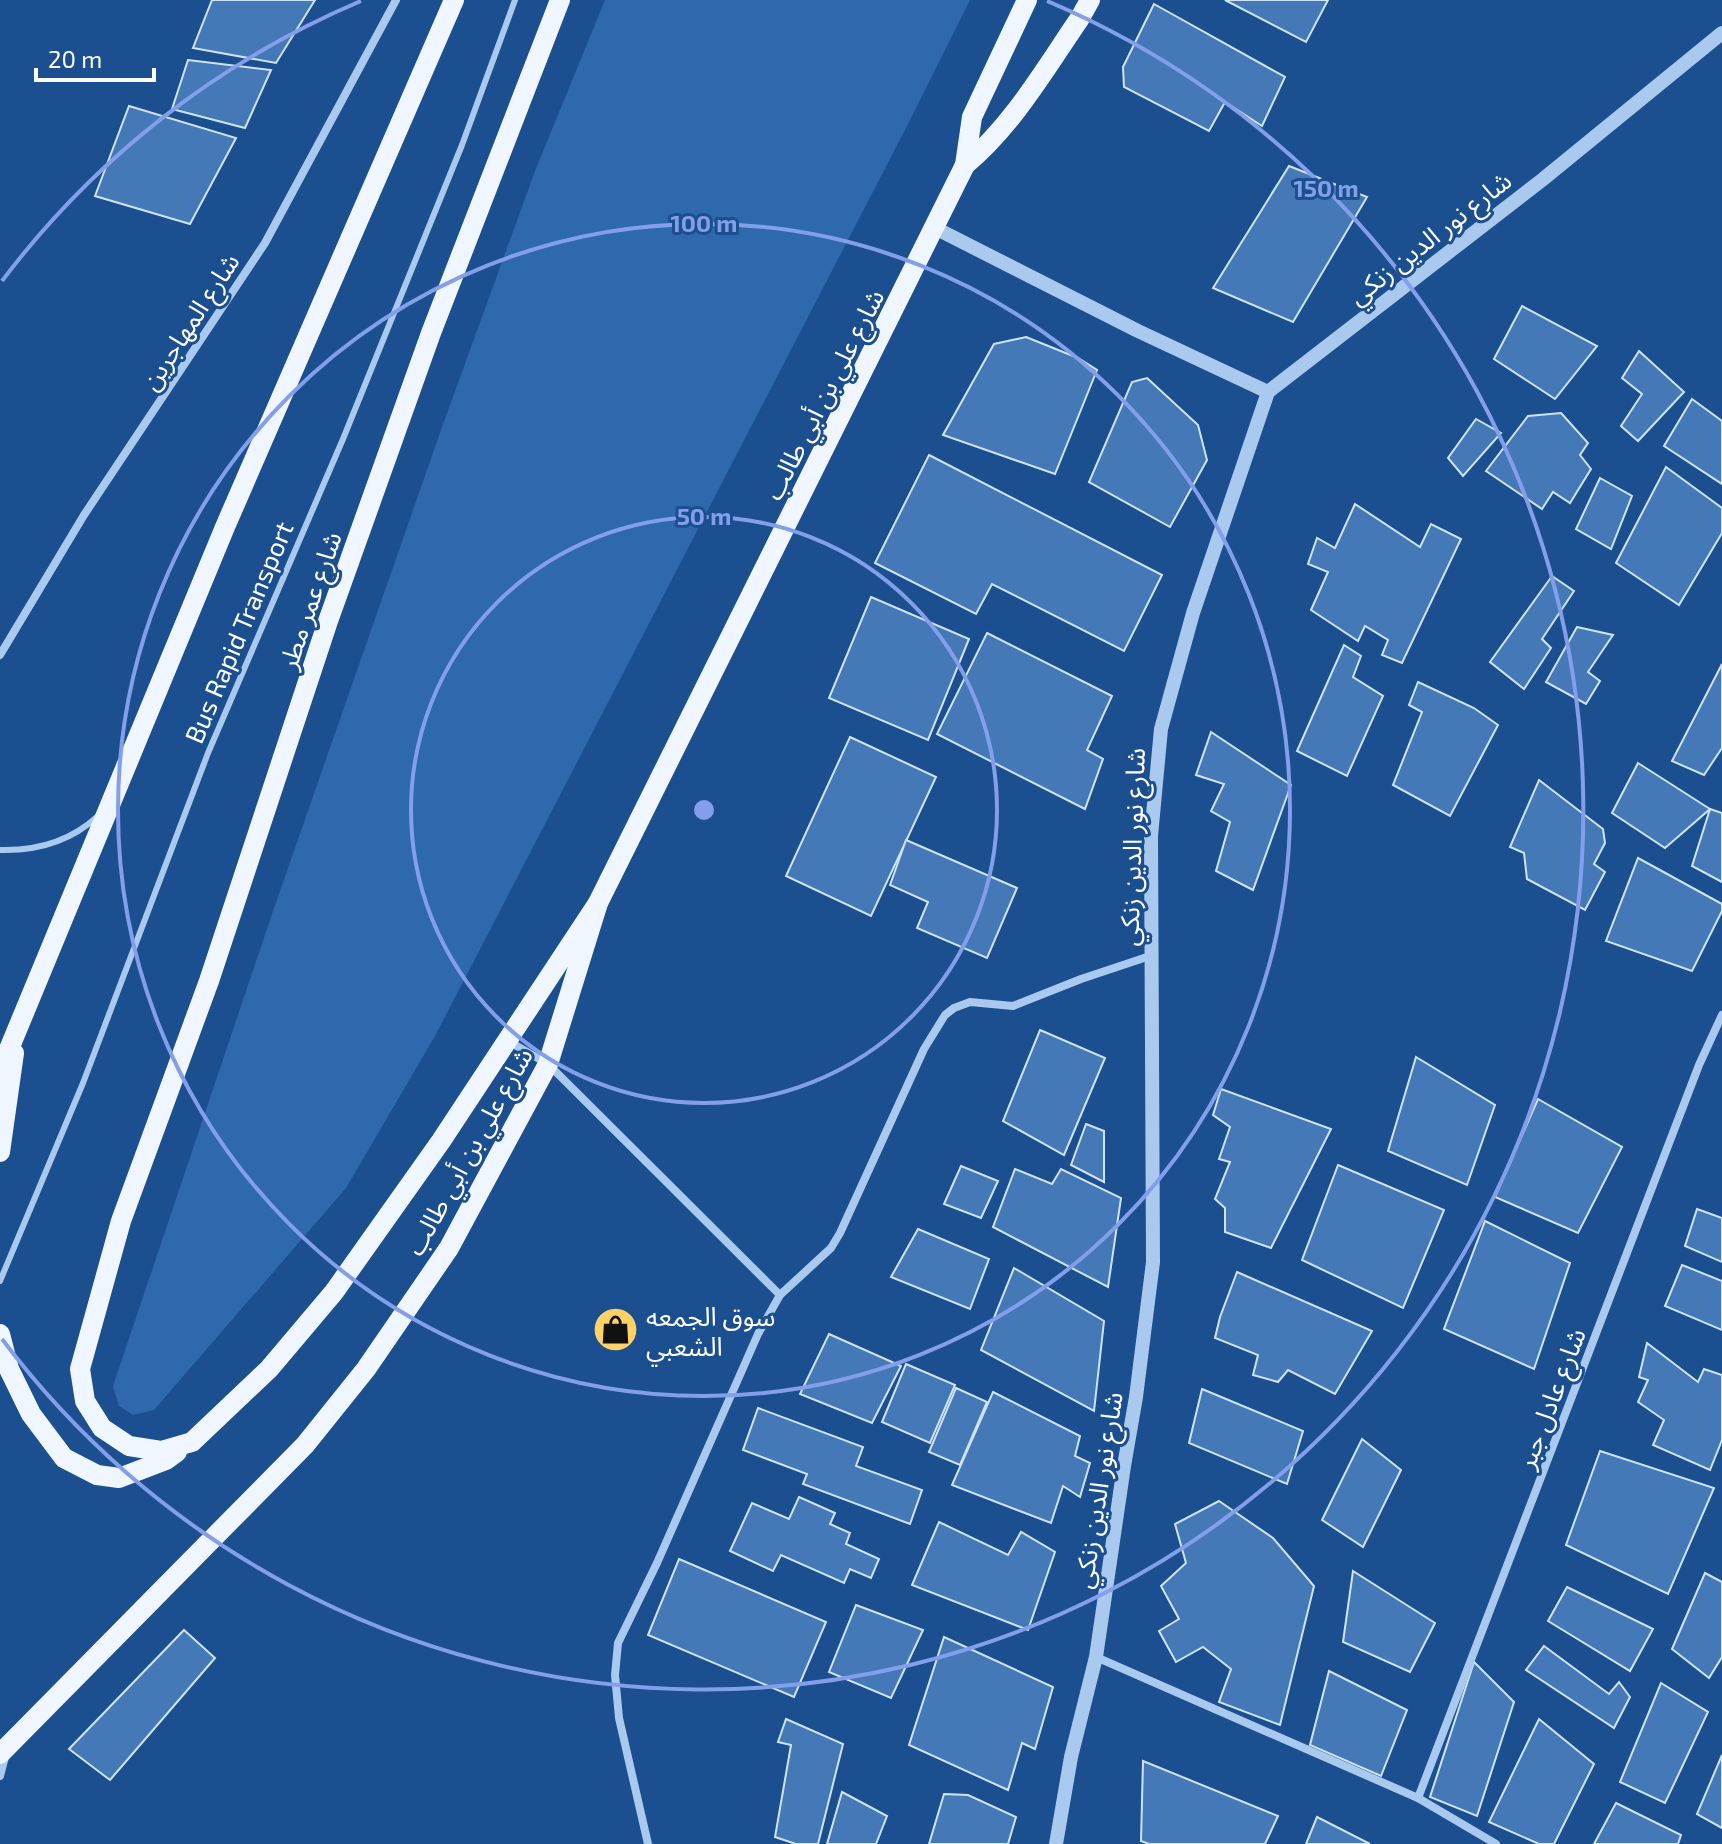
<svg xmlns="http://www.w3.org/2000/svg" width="1722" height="1844" font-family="'Exo 2','Noto Sans Arabic',sans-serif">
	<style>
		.green { fill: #2e69ad }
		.building { fill: #4478b7; stroke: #cfe3fa; stroke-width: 2 }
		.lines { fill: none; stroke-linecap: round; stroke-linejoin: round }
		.service { stroke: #a9c9ee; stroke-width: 6 }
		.minor { stroke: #a9c9ee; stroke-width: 8 }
		.tertiary { stroke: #a9c9ee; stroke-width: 14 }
		.primary { stroke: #f0f6ff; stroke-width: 20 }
		.ring { fill: none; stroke: #839eea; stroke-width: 4 }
		.labels { text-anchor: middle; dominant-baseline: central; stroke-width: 6; stroke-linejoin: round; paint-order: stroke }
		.street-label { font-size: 26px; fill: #fff; stroke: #1b4f8f }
		.poi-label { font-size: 26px; fill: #fff; stroke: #1b4f8f; text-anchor: start }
		.centre { fill: #839eea; stroke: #1b4f8f; stroke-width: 4 }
		.ring-label { font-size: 24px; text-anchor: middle; font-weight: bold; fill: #839eea; stroke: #1b4f8f; stroke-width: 6; stroke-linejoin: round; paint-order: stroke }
	</style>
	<rect width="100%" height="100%" fill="#1b4f8f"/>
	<polygon class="green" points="605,0 970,0 905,130 435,1036 346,1188 154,1410 133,1415 119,1406 113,1386 273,911 442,427 535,171"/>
	<g class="building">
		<polygon points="212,0 315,0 276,63 193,48"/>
		<polygon points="1225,0 1328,0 1306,42"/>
		<polygon points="1154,4 1285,77 1262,126 1225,102 1209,131 1124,87 1123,67"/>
		<polygon points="188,60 271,70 245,128 172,109"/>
		<polygon points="129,106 236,138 190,224 95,196"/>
		<polygon points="1289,166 1367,197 1293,322 1213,288"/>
		<polygon points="1522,306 1597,346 1555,399 1494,359"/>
		<polygon points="1026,337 1078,358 1097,370 1055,474 943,435 994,344"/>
		<polygon points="1639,351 1684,392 1638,441 1621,426 1642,394 1622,378"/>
		<polygon points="1147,378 1198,425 1207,460 1170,527 1089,482 1132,382"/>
		<polygon points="1692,399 1722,421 1722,484 1664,446"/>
		<polygon points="1561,413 1588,443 1580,455 1591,469 1570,503 1553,492 1542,509 1486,471 1528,416"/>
		<polygon points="1476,419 1501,433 1463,476 1448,458"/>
		<polygon points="929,455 1162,575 1124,651 992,584 976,614 875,563"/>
		<polygon points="1666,467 1722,508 1722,533 1679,605 1616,563"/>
		<polygon points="1600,478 1632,496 1611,549 1576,529"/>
		<polygon points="1355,504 1420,547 1431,524 1461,539 1402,663 1382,655 1388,640 1365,626 1358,641 1311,610 1328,572 1308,564 1317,538 1335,548"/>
		<polygon points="1552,576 1574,591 1542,639 1551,648 1524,689 1490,662"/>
		<polygon points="871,597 969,639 928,740 829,698"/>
		<polygon points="1577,627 1613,635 1588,672 1600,681 1586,704 1546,682"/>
		<polygon points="987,633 1112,696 1087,750 1103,759 1085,809 937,734"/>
		<polygon points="1344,645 1361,656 1353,677 1383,696 1347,776 1297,751"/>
		<polygon points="1722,664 1722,748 1704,775 1672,761"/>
		<polygon points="1418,682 1474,708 1498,725 1450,816 1393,785 1422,712 1409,705"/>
		<polygon points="1211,732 1291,785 1253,890 1216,871 1230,822 1211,811 1224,784 1196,775"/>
		<polygon points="850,737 936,777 871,916 786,876"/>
		<polygon points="1638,763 1710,809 1665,848 1612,813"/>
		<polygon points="1539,780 1603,829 1605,843 1594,864 1605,872 1585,910 1527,879 1524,853 1510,847"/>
		<polygon points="1710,809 1722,813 1722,882 1692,866"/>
		<polygon points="906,840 1017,888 987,958 917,928 928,902 890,885"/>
		<polygon points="1638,858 1722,904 1722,911 1692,971 1606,941"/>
		<polygon points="1040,1030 1105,1058 1064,1155 1003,1121"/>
		<polygon points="1416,1057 1495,1105 1467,1185 1388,1151"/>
		<polygon points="1221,1089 1331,1129 1271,1248 1225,1232 1225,1208 1215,1199 1230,1162 1219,1159 1230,1127 1213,1115"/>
		<polygon points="1538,1099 1622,1147 1578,1233 1495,1197"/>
		<polygon points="1086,1124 1104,1131 1104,1182 1071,1165"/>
		<polygon points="1338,1165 1444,1210 1403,1308 1302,1260"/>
		<polygon points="961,1166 998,1181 981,1218 944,1204"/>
		<polygon points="1015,1169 1052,1184 1061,1169 1121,1198 1108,1287 993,1227"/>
		<polygon points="1697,1209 1722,1218 1722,1262 1685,1246"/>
		<polygon points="1485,1221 1570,1263 1534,1369 1444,1329"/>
		<polygon points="918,1229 989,1259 970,1309 891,1277"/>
		<polygon points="1682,1265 1722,1281 1722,1330 1665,1306"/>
		<polygon points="1014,1268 1104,1321 1094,1411 981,1350"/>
		<polygon points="1237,1272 1372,1331 1335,1394 1288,1370 1278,1382 1253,1375 1258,1355 1215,1338 1220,1317"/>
		<polygon points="829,1334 901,1366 872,1423 800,1394"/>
		<polygon points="1647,1343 1698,1382 1704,1369 1722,1375 1722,1440 1710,1470 1653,1445 1664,1420 1638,1402 1648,1380 1639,1377"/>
		<polygon points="906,1364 955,1385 930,1443 882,1422"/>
		<polygon points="956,1388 987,1402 960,1465 929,1452"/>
		<polygon points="1202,1389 1303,1431 1287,1484 1189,1443"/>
		<polygon points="993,1392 1080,1436 1075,1456 1090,1463 1080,1497 1063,1486 1051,1523 952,1485"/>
		<polygon points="758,1408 863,1447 856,1466 922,1490 910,1524 803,1484 807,1474 743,1450"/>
		<polygon points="1362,1439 1401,1470 1363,1547 1322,1520"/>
		<polygon points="1600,1451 1714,1488 1668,1594 1566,1545"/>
		<polygon points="799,1497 835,1513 830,1524 850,1533 846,1544 879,1559 871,1578 850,1569 844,1583 781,1555 773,1571 730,1551 752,1503 789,1519"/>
		<polygon points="1219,1501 1273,1538 1314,1586 1280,1725 1219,1702 1231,1669 1203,1647 1176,1662 1159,1631 1179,1619 1161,1586 1186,1563 1175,1524"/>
		<polygon points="939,1522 1008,1555 1021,1532 1055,1552 1028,1630 912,1585"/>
		<polygon points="679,1559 826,1622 794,1697 648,1635"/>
		<polygon points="1353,1571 1435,1623 1410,1672 1343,1642"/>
		<polygon points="1705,1573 1722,1582 1722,1657 1709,1678 1672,1649"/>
		<polygon points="1567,1587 1653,1629 1630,1671 1548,1621"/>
		<polygon points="856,1605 923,1630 891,1698 829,1672"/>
		<polygon points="184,1630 215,1658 110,1780 69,1749"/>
		<polygon points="944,1637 1053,1687 1035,1749 1022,1743 1008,1790 909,1745"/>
		<polygon points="1544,1646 1609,1694 1619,1682 1630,1697 1614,1728 1526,1670"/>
		<polygon points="1474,1662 1514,1702 1477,1816 1430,1797"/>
		<polygon points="1329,1671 1407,1710 1381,1776 1310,1745"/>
		<polygon points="1661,1683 1708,1712 1665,1803 1620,1782"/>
		<polygon points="786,1719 843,1744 818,1844 796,1844 775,1837 791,1745 778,1742"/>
		<polygon points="1539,1719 1594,1764 1554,1844 1539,1844 1489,1822"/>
		<polygon points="1722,1755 1722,1828 1697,1814"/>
		<polygon points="1143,1761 1278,1816 1265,1844 1149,1844 1141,1841"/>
		<polygon points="842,1792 887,1816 876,1844 827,1844"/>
		<polygon points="944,1794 968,1795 1016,1817 1008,1844 929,1844"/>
		<polygon points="1616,1803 1681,1835 1678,1844 1594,1844"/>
		<polygon points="1317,1817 1370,1844 1306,1844"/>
	</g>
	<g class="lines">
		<g class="service">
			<path d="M0,850C36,851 71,841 98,816"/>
			<polyline points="0,1281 83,1083 208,753 343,439 462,145 515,0"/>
		</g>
		<g class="minor">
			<polyline points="0,655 84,515 265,243 396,0"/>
			<polyline points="508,1041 548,1064 780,1295 758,1334 657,1563 618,1643 615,1675 619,1718 648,1844"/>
			<polyline points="780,1295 831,1248 840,1233 924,1049 945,1015 954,1008 970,1002 1013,1006 1081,979 1150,956"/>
			<polyline points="1096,1657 1418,1798 1496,1844"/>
			<polyline points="0,1776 6,1753"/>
			<polyline points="1418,1798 1699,1065 1722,1015"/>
		</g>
		<g class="tertiary">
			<polyline points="935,228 1138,331 1268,392"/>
			<polyline points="1056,1844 1071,1757 1096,1657 1124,1466 1136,1397 1153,1262 1151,836 1161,729 1193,613 1268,392 1542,180 1722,33"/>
		</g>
		<g class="primary">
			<polyline points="560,0 431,333 327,624 209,981 121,1221 80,1369 85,1401 102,1428 129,1446 161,1451 192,1442 269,1369 334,1292 441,1141 598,903"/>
			<path d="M965,165C1013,125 1045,69 1080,18L1090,0"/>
			<polyline points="0,1071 225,527 454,0"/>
			<polyline points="0,1152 14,1053"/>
			<polyline points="0,1334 9,1369 31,1414 64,1458 97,1475 119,1478 166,1460 177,1452"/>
			<polyline points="0,1754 305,1445 366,1369 449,1248 548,1064 598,903 965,165 972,117 1027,0"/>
		</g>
	</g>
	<g class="ring">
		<circle cx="704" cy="810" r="293"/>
		<circle cx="704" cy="810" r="586"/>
		<path d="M2 281A879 879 0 0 1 361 1M1047 1A879 879 0 1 1 2 1339"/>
	</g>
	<defs>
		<symbol id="shop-disc" viewBox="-11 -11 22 22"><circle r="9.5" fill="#ffd166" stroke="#1b4f8f"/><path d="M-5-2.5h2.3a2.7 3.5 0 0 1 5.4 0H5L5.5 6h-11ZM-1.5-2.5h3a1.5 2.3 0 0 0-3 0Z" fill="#111"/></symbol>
	</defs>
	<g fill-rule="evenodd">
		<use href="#shop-disc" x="590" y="1304" width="51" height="51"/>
	</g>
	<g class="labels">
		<g class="street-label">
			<text transform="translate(1429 237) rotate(-38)">شارع نور الدين زنكي</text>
			<text transform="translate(189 321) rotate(-57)">شارع المهاجرين</text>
			<text transform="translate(823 394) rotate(-63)">شارع علي بن أبي طالب</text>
			<text transform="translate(309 600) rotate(-71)">شارع عمر مطر</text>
			<text transform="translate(238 632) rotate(-67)">Bus Rapid Transport</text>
			<text transform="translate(1131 847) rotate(-88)">شارع نور الدين زنكي</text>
			<text transform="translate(468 1151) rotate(-61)">شارع علي بن أبي طالب</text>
			<text transform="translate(1550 1398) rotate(-69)">شارع عادل جبر</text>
			<text transform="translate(1097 1490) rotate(-81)">شارع نور الدين زنكي</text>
		</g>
		<g class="poi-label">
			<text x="646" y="1315">سوق الجمعه<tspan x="646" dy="30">الشعبي</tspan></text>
		</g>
	</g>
	<circle cx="704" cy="810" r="12" class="centre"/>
	<g class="ring-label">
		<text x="1326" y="197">150 m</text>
		<text x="704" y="232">100 m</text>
		<text x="704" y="525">50 m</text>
	</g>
	<path d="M36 68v12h118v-12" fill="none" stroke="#ffffff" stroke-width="4"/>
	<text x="48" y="68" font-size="24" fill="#ffffff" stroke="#1b4f8f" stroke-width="6" paint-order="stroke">20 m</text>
</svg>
